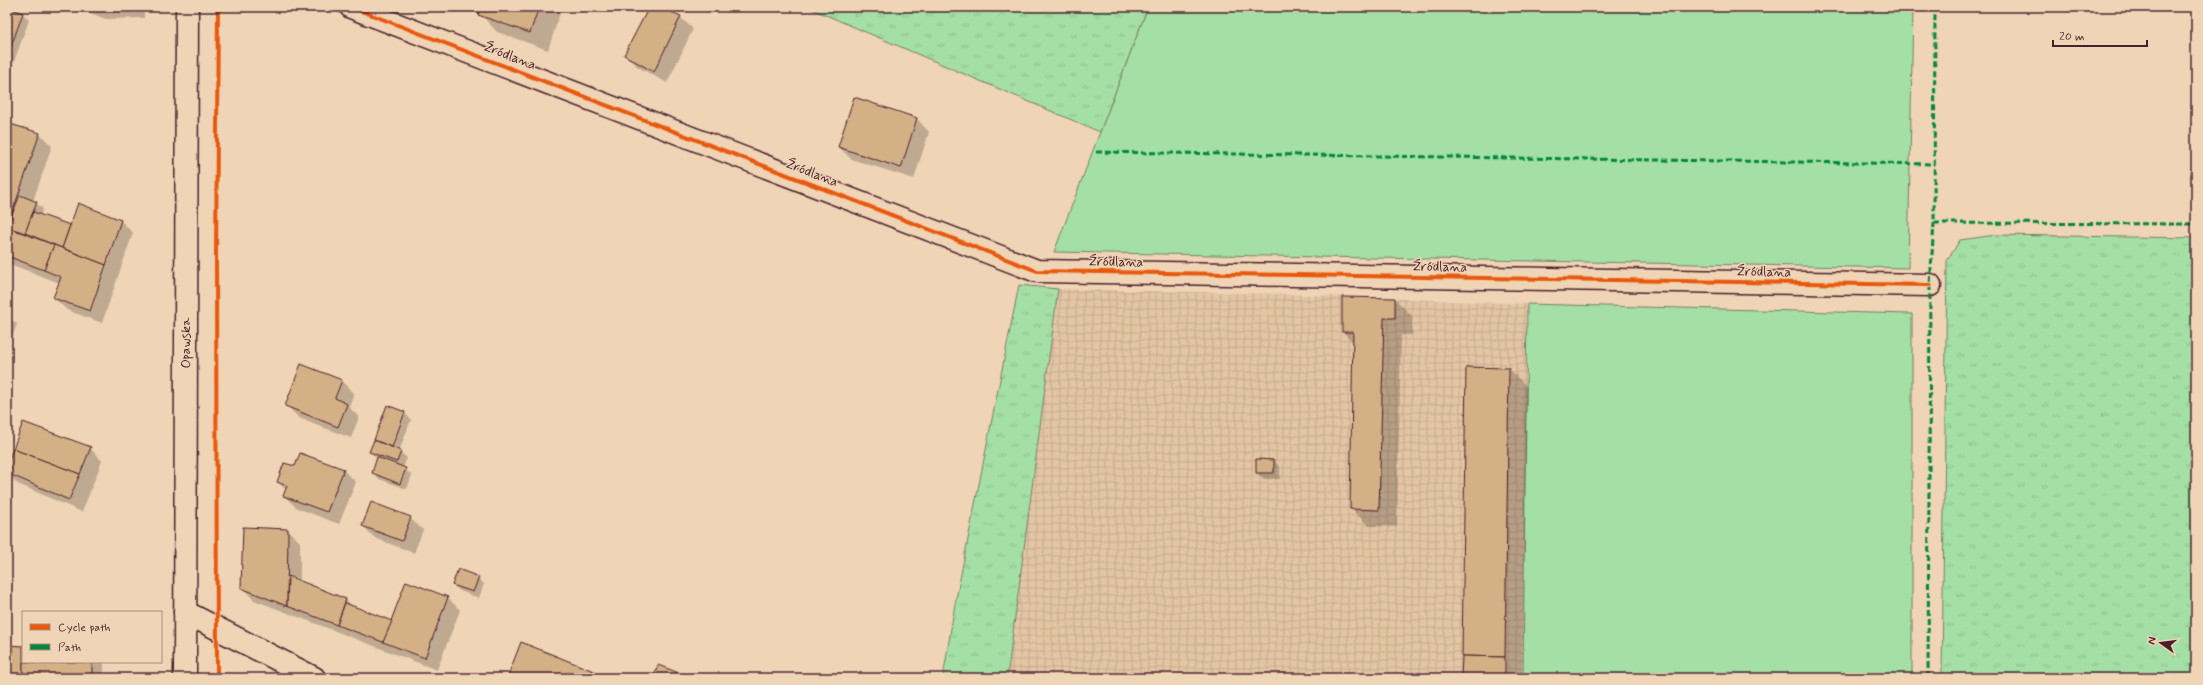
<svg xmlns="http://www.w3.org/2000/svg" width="2203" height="685" font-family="Mynerve,sans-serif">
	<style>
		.industrial { fill: url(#industrial-grid) }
		.grass { fill: url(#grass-tufts); stroke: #777f68 }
		.garden { fill: #a4dfa5; stroke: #777f68 }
		.shadow { fill: #0003 }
		.building { fill: #d3b085; stroke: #4a1f2b }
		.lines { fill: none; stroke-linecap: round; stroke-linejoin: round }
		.minor-casing { stroke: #4a1f2b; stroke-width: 25 }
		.secondary-casing { stroke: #4a1f2b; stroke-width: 25 }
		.minor { stroke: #efd4b6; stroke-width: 22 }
		.secondary { stroke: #efd4b6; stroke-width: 22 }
		.quiet { stroke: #00873e; stroke-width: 3; stroke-dasharray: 6 3; stroke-linecap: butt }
		.cycleway-casing { stroke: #efd4b6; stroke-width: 6 }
		.cycleway { stroke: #e8590c; stroke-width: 4 }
		.labels { text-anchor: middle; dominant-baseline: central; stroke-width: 3; stroke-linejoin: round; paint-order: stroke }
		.street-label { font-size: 14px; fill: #4a1f2b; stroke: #efd4b6 }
	</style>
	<defs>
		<pattern id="industrial-grid" width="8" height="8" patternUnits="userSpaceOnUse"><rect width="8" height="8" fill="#e4c6a5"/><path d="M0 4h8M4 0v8" fill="none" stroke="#c5aa8e"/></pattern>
		<pattern id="grass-tufts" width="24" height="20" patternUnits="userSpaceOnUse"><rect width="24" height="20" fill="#a4dfa5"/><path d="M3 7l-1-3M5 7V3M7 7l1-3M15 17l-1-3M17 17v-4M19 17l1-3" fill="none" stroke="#8fbf8e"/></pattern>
	</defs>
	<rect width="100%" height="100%" fill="#efd4b6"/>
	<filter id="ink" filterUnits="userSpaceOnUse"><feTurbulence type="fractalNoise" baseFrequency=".025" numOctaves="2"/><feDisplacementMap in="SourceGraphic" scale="8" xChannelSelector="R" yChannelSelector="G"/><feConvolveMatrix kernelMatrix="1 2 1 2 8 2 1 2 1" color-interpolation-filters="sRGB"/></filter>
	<g filter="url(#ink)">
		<polygon class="industrial" points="1058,289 1283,294 1527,304 1523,678 1007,678"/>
		<g class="grass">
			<polygon points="807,7 1148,7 1100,132"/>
			<polygon points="1996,235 2196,238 2196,678 1942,678 1947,261 1960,240"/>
			<polygon points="1019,285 1058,289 1007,678 943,678 955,604"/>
		</g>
		<g class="garden">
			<polygon points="1148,7 1913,7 1908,268 1054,252"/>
			<polygon points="1527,304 1912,314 1912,678 1523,678"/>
		</g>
		<g class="shadow">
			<polygon points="74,7 144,7 144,18 106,19"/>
			<polygon points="460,7 562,7 548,50 497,32 480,14"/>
			<polygon points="651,7 656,7 680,17 693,29 667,83 638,67 625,55"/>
			<polygon points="7,8 23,14 29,20 7,81"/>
			<polygon points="855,99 917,119 929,132 914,179 851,159 839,147"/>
			<polygon points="7,124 40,134 52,146 33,201 43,209 40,215 70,227 121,221 133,233 102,323 67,310 54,298 60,283 7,263"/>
			<polygon points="1395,299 1412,316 1412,335 1401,335 1397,527 1369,526 1351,509 1354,343 1343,332"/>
			<polygon points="7,316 17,324 10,343 7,342"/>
			<polygon points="1509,369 1527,387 1522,675 1517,675 1517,678 1462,678"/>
			<polygon points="342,381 354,393 349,407 359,417 351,438 299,418 286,405"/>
			<polygon points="387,406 405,413 411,420 399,451 407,458 403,468 412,475 407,489 379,479 373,472 377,458 371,452"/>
			<polygon points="90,448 102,461 82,512 18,484 7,474 7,467"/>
			<polygon points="1274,461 1280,467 1280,479 1264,479 1257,473"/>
			<polygon points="295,468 343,470 356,482 339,524 297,508 284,496 286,490 278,482"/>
			<polygon points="410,518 423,530 414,553 375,538 363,526"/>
			<polygon points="288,530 300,542 300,582 346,600 353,607 392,622 448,598 460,610 437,670 254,600 242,587"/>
			<polygon points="478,578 484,584 479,598 460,591 453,585"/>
			<polygon points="7,646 23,647 23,662 104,662 104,678 7,678"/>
			<polygon points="595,673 601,678 508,678"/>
		</g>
		<g class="building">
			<polygon points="7,7 23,13 7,58"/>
			<polygon points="481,7 539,7 530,33 478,15"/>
			<polygon points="649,7 659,7 681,16 654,72 624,55"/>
			<polygon points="854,97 917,118 901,168 838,147"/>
			<polygon points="7,123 40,133 7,227"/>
			<polygon points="20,195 37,202 25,233 7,227"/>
			<polygon points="78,203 121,220 106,265 62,248"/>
			<polygon points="33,212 70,225 62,248 25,233"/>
			<polygon points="7,227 54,245 44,270 7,256"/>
			<polygon points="54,245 106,265 90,311 53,298 61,277 44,270"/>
			<polygon points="1342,297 1395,298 1395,318 1384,318 1379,510 1350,509 1353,332 1342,332"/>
			<polygon points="301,364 342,380 335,398 347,404 338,427 285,406"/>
			<polygon points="1466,367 1509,368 1505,657 1462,656"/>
			<polygon points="387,405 405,412 392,447 374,440"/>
			<polygon points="23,422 91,447 80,474 13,449"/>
			<polygon points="374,440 401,451 397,462 369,452"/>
			<polygon points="13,449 80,474 69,500 7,473 7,464"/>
			<polygon points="300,453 344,469 327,512 283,496 287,486 277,482 284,463 295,466"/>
			<polygon points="377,457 406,468 400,484 372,473"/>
			<polygon points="1256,459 1274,460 1274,473 1256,473"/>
			<polygon points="371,502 411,517 402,541 362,526"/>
			<polygon points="243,527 288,529 287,606 241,588"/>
			<polygon points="458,569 479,577 473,592 452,585"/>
			<polygon points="288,576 346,599 337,625 287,606"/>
			<polygon points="406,581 448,597 425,658 383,642"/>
			<polygon points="345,603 392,621 383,642 337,625"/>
			<polygon points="521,642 596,672 593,678 507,678"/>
			<polygon points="7,645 23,646 23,675 7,675"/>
			<polygon points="1462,656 1505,657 1505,678 1461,678"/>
			<polygon points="23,662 92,662 92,677 23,675"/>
			<polygon points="658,665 692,678 653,678"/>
		</g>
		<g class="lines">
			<defs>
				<g id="minor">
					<polyline points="351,7 1037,271 1930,285"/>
					<polyline points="185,612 314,678"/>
				</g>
				<polyline id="secondary" points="185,678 187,7"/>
			</defs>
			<use href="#minor" class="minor-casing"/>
			<use href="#secondary" class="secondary-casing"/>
			<use href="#minor" class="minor"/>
			<use href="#secondary" class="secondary"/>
			<g class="quiet">
				<polyline points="1096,152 1934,164"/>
				<polyline points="1934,223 2196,224"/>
				<polyline points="1928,678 1930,285 1934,223 1935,7"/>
			</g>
			<defs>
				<g id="cycleway">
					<polyline points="351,7 1037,271 1930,285"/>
					<polyline points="217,678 216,253 218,7"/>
				</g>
			</defs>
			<use href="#cycleway" class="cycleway-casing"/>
			<use href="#cycleway" class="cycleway"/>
		</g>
	</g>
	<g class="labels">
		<g class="street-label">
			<text transform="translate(510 56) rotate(21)">Źródlana</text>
			<text transform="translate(812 173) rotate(21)">Źródlana</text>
			<text transform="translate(1116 262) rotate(1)">Źródlana</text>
			<text transform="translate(1440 267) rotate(1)">Źródlana</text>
			<text transform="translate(1764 272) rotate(1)">Źródlana</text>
			<text transform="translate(186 343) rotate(-90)">Opawska</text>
		</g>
	</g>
	<rect width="2203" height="685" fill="none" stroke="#efd4b6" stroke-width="24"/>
	<rect x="12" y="12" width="2179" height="661" fill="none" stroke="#4a1f2b" stroke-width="1.5" filter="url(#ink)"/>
	<rect x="22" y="611" width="140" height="52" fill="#efd4b6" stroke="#ad8c7e"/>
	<rect x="30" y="624" width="20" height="6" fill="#e8590c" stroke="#ad8c7e"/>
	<text x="58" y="631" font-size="12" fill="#4a1f2b">Cycle path</text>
	<rect x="30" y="644" width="20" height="6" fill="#00873e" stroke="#ad8c7e"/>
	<text x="58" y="651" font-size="12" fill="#4a1f2b">Path</text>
	<g transform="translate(2161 643) rotate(284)" stroke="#efd4b6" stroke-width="3" paint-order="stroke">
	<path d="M0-3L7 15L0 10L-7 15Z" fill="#4a1f2b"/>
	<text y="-6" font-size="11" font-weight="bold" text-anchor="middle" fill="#4a1f2b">N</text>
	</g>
	<path d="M2053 40v6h94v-6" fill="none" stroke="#4a1f2b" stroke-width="2"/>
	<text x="2059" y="40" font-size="12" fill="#4a1f2b" stroke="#efd4b6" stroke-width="3" paint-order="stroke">20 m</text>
</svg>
